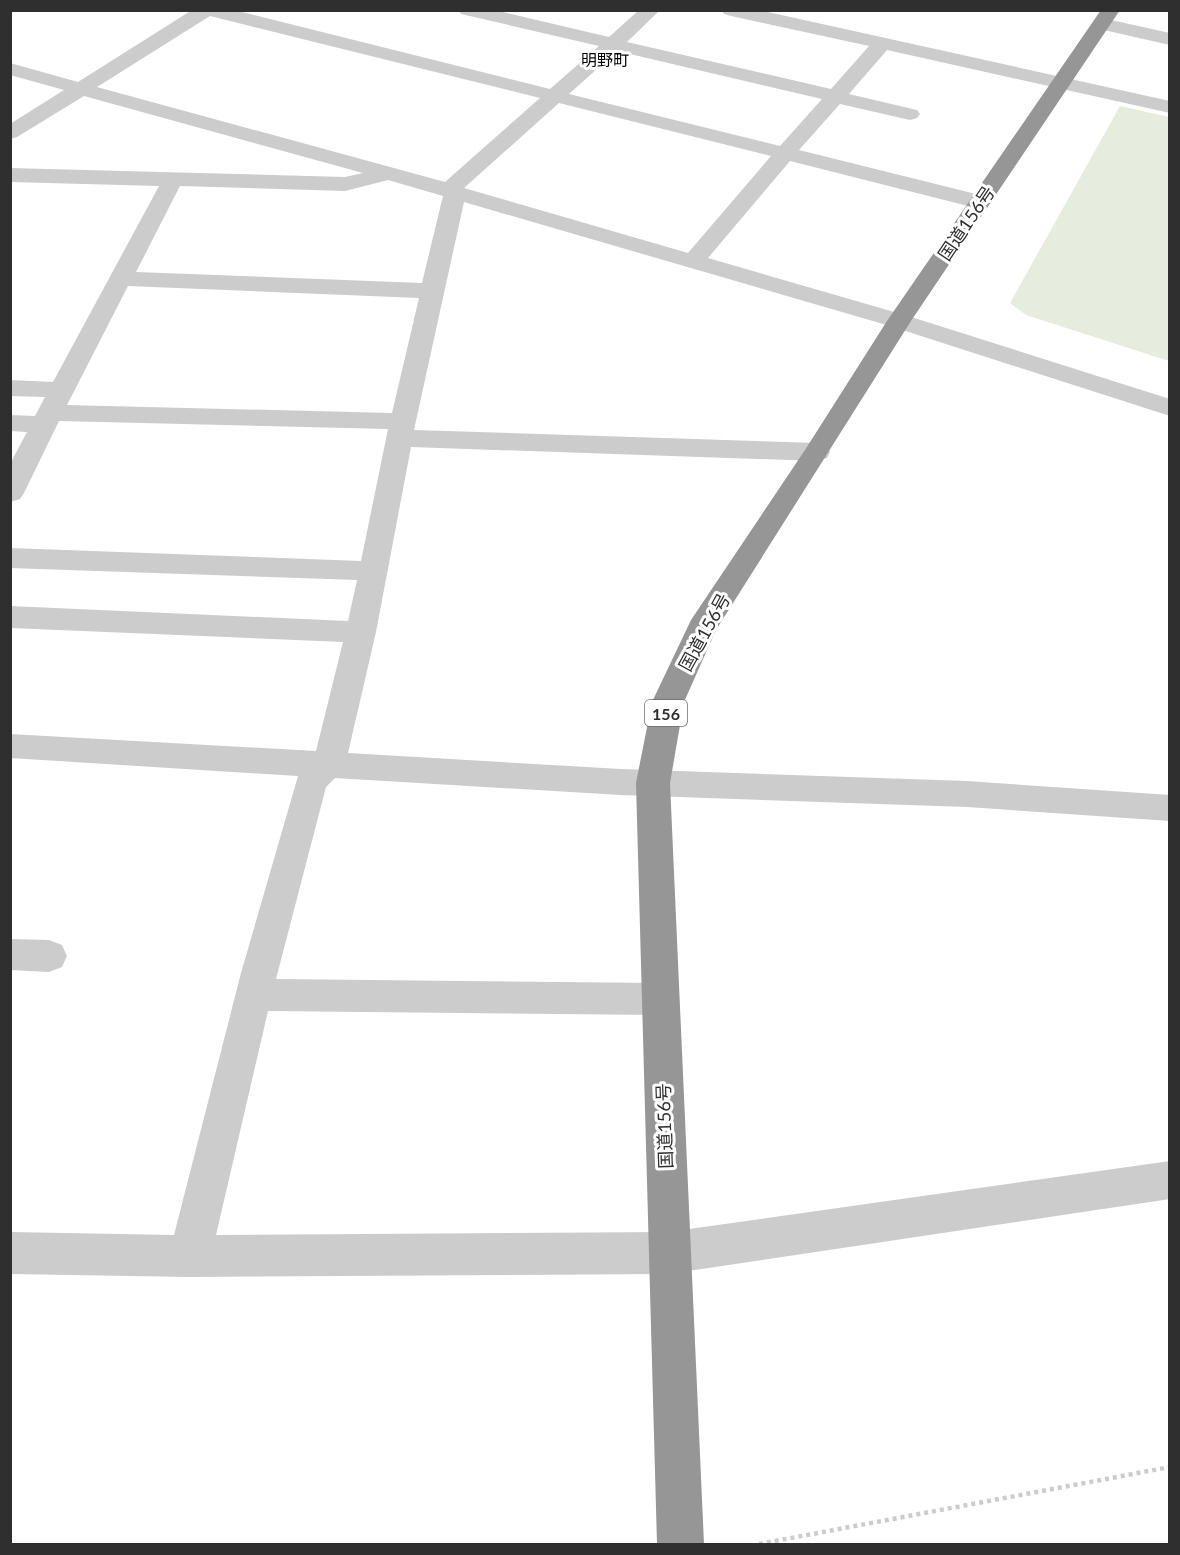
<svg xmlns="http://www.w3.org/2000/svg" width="1180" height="1555" font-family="Lato,'Noto Sans JP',sans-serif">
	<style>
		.green { fill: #e6ecde }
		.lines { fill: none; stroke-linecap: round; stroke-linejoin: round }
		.path { stroke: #ccc; stroke-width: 4.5; stroke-dasharray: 4 4; stroke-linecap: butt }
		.minor { fill: #ccc; fill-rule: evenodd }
		.highway { fill: #969696; fill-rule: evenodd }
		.labels { text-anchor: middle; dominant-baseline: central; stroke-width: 6; stroke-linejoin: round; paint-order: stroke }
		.far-neighbourhood-label { font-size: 16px; fill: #000; stroke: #fff }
		.shield { fill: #fff; stroke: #6d6d6d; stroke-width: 1.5 }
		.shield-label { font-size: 16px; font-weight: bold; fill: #2f2f2f }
		.street-label { font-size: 18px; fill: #2f2f2f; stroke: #fff }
	</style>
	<rect width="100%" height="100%" fill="#fff"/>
	<polygon class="green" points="1120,106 1169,117 1169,361 1026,315 1010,303"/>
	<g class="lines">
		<polyline class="path" points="759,1544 1170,1467"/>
		<g class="minor">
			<path d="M192,10H234L550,89L599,46L461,14L459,10H494L609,37L639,10H660L627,42L831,89L869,46L731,16L724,14L722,10H759L1170,101V113L887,50L849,94L917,110L920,114L917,118L910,120L840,104L799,150L988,197L991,202L988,207L980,209L790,161L708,258L908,316L1170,399V416L890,326L464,202L414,430L817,443L827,446L830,452L827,458L817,461L411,447L376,632L348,753L621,769L967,781L1170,795V821L967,807L621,795L335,778L326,787L276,979L659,983L672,988L678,999L672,1010L659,1015L268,1011L216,1235L668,1232L1170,1161V1199L668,1274L190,1277L10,1274V1232L174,1235L241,973L298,776L10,758V734L316,751L343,642L10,628V606L348,621L357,580L10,568V548L361,561L388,429L59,421L24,493L20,499L10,502V464L27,432L10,431V415L35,416L45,397L10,396V380L53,382L159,186L10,182V168L345,177L363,173L84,96L17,137L10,139V124L64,90L10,75V63L78,82ZM210,16L540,98L445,182L97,87ZM617,51L822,99L780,146L569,94ZM559,103L771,156L688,253L464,188ZM388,180L443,196L422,283L136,272L180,186L345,191ZM128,286L419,298L392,413L67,405Z"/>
			<polygon points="1102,18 1170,33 1170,45 1095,28 1093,24 1095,20"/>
			<polygon points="10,939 49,940 62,945 67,956 62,967 49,972 10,970"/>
		</g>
		<polygon class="highway" points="1101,10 1120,10 911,321 716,630 684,702 670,783 704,1544 657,1544 636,783 652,702 691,620 805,450 887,321"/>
	</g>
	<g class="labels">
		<g class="far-neighbourhood-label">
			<text x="605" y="59">明野町</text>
		</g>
		<rect class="shield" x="645" y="700" width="42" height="26" rx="4.5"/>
		<g class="shield-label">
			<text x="666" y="713">156</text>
		</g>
		<g class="street-label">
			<text transform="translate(966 223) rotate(-56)">国道156号</text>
			<text transform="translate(704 632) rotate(-61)">国道156号</text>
			<text transform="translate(664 1126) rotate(-92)">国道156号</text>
		</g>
	</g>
	<rect width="1180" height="1555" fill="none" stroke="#2f2f2f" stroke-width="24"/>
</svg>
